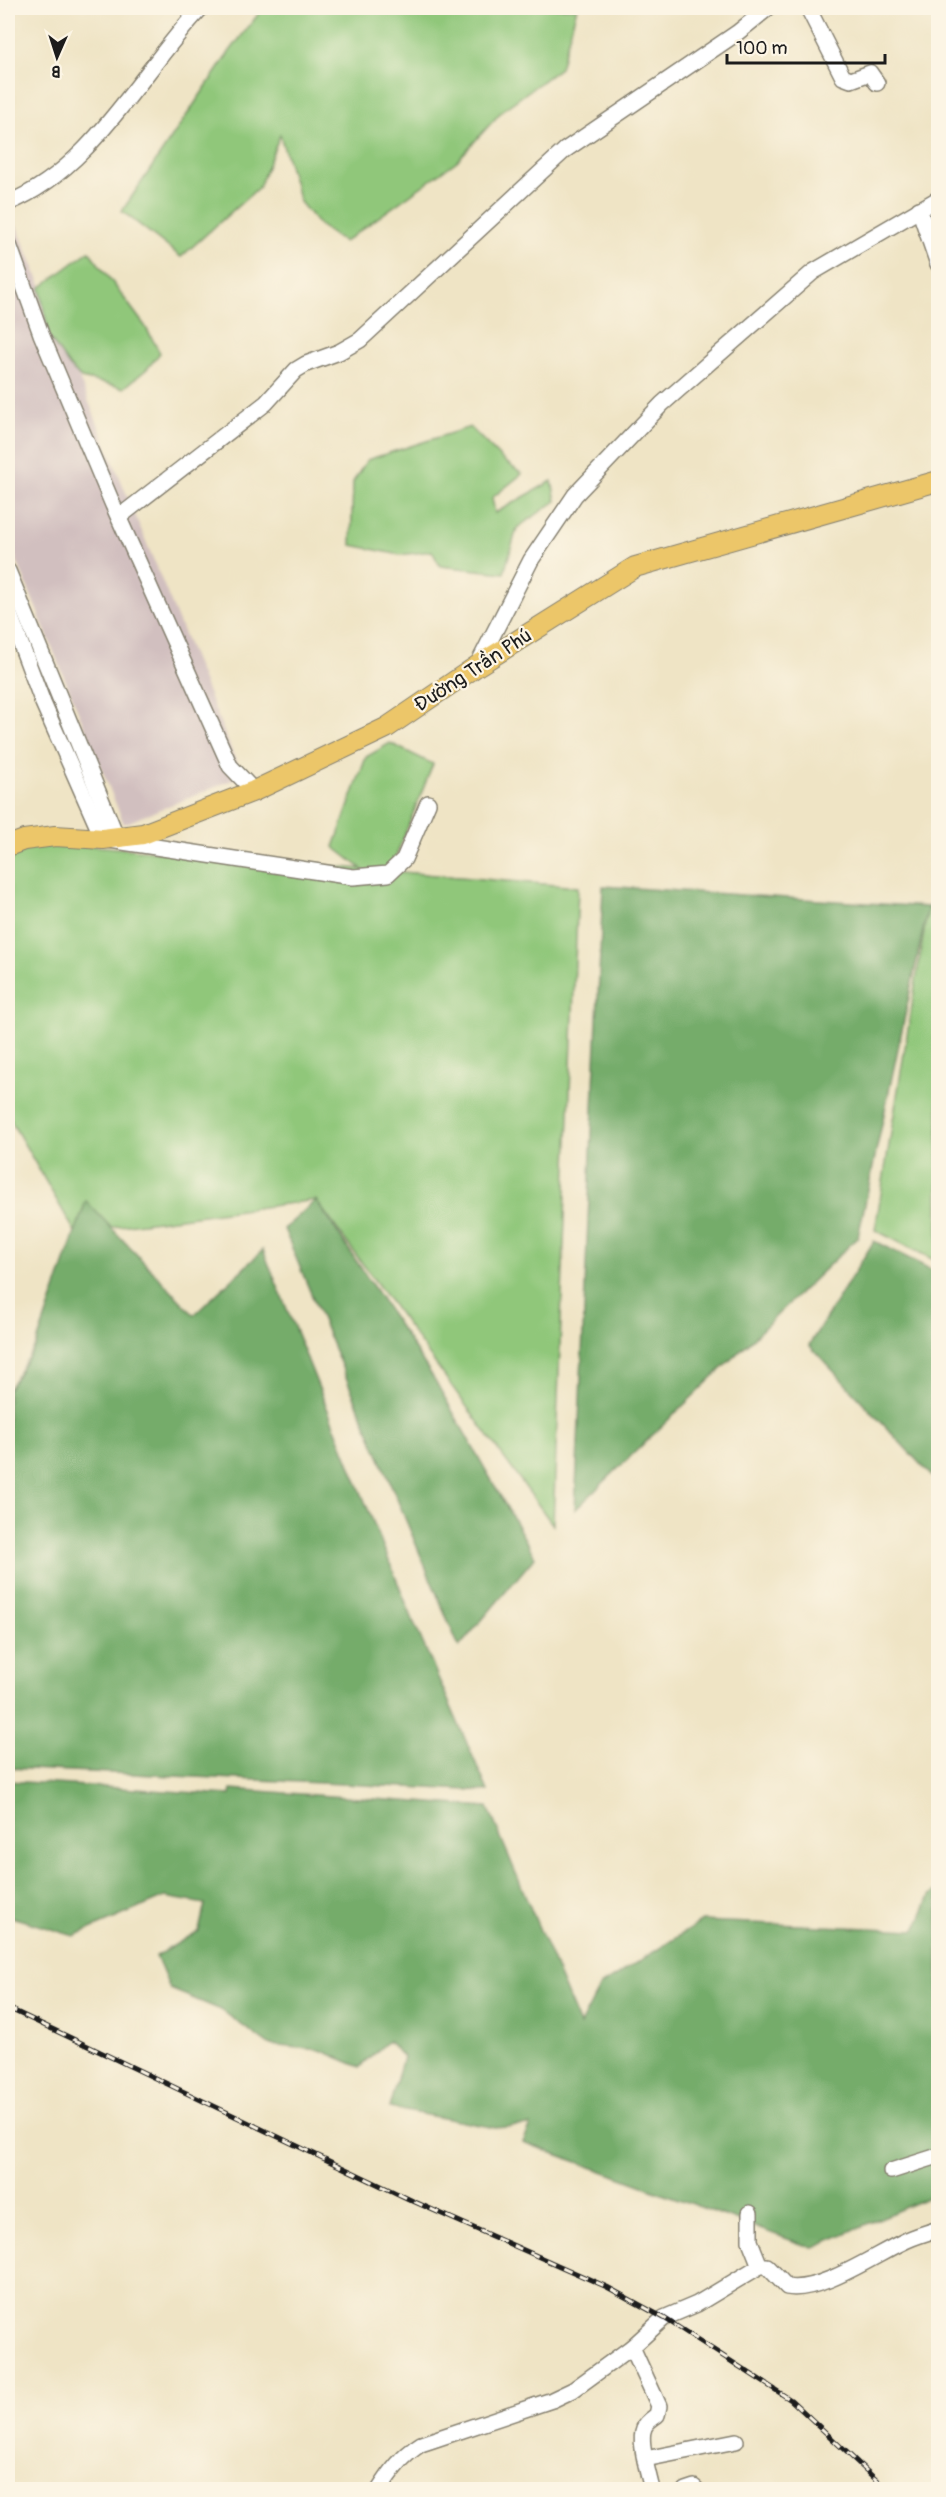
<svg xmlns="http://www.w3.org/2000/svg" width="946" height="2497" font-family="Pangolin,sans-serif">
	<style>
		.industrial { fill: #d1bfbf }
		.green { fill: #90c77a; stroke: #56724b; stroke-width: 1.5 }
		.forest { fill: #74ac6a; stroke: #486443; stroke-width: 1.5 }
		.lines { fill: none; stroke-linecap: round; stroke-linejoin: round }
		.minor-casing { stroke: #868070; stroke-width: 18 }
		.major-casing { stroke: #868070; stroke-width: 22 }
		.minor { stroke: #fff; stroke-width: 15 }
		.major { stroke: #ecc669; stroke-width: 20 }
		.rail-casing { stroke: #1c1c1c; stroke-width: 5 }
		.rail { stroke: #fcf5e5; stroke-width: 3; stroke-dasharray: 9; stroke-linecap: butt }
		.labels { text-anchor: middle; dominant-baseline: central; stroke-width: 4.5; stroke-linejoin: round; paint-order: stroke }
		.street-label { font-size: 20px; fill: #1c1c1c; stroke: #fcf5e5 }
	</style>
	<rect width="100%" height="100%" fill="#fcf5e5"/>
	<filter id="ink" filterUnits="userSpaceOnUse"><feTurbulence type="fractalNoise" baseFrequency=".0167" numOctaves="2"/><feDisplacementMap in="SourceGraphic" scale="12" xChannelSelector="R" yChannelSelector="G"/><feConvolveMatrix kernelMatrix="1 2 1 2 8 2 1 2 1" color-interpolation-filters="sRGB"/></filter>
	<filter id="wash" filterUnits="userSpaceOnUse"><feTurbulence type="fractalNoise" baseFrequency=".008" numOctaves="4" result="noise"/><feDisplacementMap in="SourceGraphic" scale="24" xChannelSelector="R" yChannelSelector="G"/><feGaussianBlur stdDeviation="1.35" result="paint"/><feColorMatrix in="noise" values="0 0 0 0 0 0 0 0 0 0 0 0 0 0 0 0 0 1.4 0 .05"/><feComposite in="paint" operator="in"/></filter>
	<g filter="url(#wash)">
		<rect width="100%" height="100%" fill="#efe4c5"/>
		<polygon class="industrial" points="9,207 242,776 124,824 8,539"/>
		<g class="green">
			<polygon points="263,8 577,8 560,68 503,110 457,161 344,242 319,225 300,202 280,135 259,187 181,257 122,211 230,51"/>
			<polygon points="89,251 145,326 160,353 147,369 124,388 81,378 70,367 49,337 40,288"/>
			<polygon points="470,427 503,460 522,474 492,498 495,513 552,481 556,501 517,528 504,573 440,566 432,551 400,555 351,545 353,482 367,460"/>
			<polygon points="390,743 433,764 390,871 578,887 553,1525 316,1200 75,1232 8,1116 8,857 24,840 362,869 334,847 366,757"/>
			<polygon points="928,907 938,907 938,1262 875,1230"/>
		</g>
		<g class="forest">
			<polygon points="603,886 928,907 858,1237 575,1510"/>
			<polygon points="316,1200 433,1377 535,1557 459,1647 284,1229"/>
			<polygon points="86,1201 194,1315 263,1250 415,1625 488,1791 8,1768 8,1390 36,1345"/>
			<polygon points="874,1241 938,1273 938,1483 809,1345"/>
			<polygon points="8,1781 230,1795 231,1789 488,1807 580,2025 600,1986 702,1921 915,1930 931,1894 938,1890 938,2193 812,2248 523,2142 531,2125 495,2128 389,2108 403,2057 388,2041 360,2067 320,2050 269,2045 221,2010 170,1989 156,1956 199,1931 205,1904 165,1897 74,1936 8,1916"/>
		</g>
	</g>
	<g filter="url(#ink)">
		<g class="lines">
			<defs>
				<g id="minor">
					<polyline points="808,8 843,77 851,80 870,73 877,83"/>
					<path d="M8,203C93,169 140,72 201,8"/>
					<polyline points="919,209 938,264"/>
					<polyline points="8,242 41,334 113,505 230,766 254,791"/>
					<polyline points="119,517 266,403 296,370 306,364 339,352 360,340 565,150 737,33 768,8"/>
					<polyline points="8,571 117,838"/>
					<polyline points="8,610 43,703 103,839 353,877 388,874 404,859 428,803"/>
					<polyline points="477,666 531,560 575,495 662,404 813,272 938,199"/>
					<polyline points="891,2171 938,2156"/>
					<polyline points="750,2213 750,2241 760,2266"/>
					<path d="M632,2347L659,2406L657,2415C653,2418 646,2422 644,2428C638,2442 649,2475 652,2490"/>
					<polyline points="645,2459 736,2441"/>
					<path d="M379,2490C391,2471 402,2456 421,2444L552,2400L573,2390L632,2347L664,2318L697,2304L760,2266H767L787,2287C820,2293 873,2256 903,2242C914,2236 927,2233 938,2229"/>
					<polyline points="685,2490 694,2487 697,2490"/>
				</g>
				<polyline id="major" points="8,846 24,840 55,836 103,839 143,834 254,791 386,728 477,666 635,567 938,481"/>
			</defs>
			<use href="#minor" class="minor-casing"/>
			<use href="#major" class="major-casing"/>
			<use href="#minor" class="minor"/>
			<use href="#major" class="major"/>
			<defs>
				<polyline id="rail" points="8,2008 415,2202 607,2287 664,2318 791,2400 887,2490"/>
			</defs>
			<use href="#rail" class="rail-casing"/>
			<use href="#rail" class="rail"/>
		</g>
	</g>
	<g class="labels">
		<g class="street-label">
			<text transform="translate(473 670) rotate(-33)">Đường Trần Phú</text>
		</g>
	</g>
	<rect width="946" height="2497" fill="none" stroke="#fcf5e5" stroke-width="30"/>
	<g transform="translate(57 57) rotate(183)" stroke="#fcf5e5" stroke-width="4.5" paint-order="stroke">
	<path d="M0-4.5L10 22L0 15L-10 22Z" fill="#1c1c1c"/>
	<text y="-9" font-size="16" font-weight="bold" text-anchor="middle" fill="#1c1c1c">B</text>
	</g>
	<path d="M727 54v9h158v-9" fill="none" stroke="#1c1c1c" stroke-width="3"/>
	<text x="736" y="54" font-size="18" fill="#1c1c1c" stroke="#fcf5e5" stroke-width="4.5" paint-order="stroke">100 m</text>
</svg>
